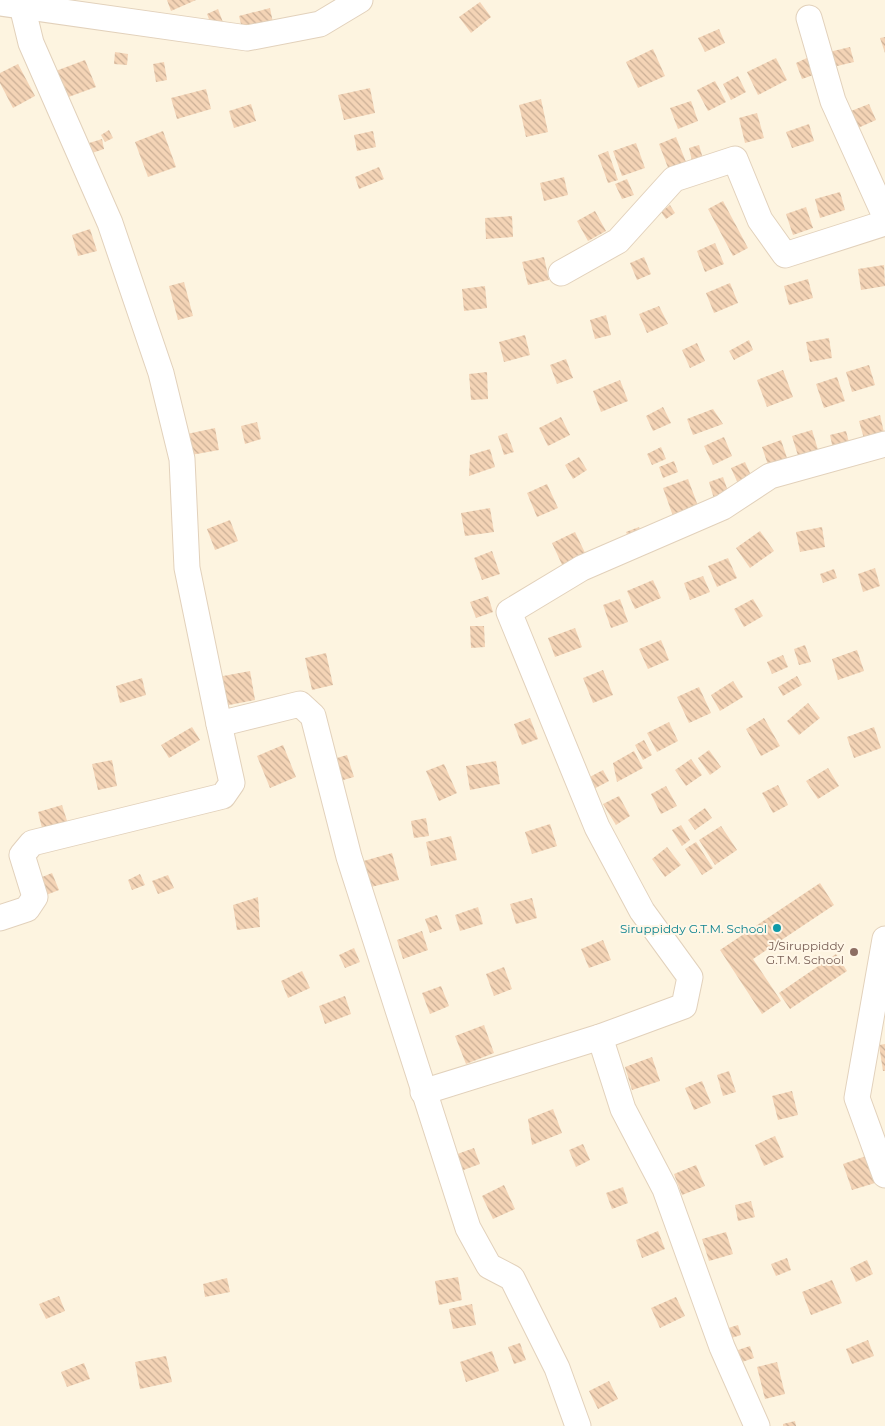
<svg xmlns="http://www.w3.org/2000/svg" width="885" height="1426" font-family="Montserrat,sans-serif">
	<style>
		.building { fill: url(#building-back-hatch) }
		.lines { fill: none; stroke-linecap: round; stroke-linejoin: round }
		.minor-casing { stroke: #e2d1bb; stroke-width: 27 }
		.minor { stroke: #fff; stroke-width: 25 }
		.culture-dot { fill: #0f9aa8; stroke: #fff7e7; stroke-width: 2 }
		.education-dot { fill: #8d6e63; stroke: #fff7e7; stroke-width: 2 }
		.labels { text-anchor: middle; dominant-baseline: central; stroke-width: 4; stroke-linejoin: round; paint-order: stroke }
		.culture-label { font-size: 12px; fill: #0d838f; stroke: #fff7e7; text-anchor: end }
		.education-label { font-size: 12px; fill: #785e54; stroke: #fff7e7; text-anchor: end }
	</style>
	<defs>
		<pattern id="building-back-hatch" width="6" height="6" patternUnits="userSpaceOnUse" patternTransform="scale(1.25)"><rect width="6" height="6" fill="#f4d4b6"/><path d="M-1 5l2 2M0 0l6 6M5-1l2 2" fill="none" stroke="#caaf96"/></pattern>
	</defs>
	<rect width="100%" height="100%" fill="#fdf4e0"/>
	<g class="building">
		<polygon points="167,0 196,0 171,11"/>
		<polygon points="480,2 491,17 471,33 459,17"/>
		<polygon points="270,8 274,28 244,36 239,16"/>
		<polygon points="218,9 224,25 213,30 207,14"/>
		<polygon points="719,29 725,43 705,52 698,38"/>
		<polygon points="885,37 885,53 880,38"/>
		<polygon points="850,47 854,62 833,67 829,52"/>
		<polygon points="653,49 665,76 638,88 626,62"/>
		<polygon points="115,52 128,54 127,65 114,64"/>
		<polygon points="809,57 816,74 802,79 796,63"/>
		<polygon points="776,58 787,80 758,95 747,72"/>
		<polygon points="85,60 96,87 63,99 53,72"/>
		<polygon points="164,62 167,80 156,82 153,64"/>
		<polygon points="18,64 35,96 13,108 0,83 0,73"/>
		<polygon points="738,76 746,92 731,100 723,84"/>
		<polygon points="715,81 726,102 708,111 697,90"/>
		<polygon points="370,88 375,113 344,120 338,95"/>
		<polygon points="206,89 211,109 177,119 171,98"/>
		<polygon points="541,99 548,132 526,137 519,105"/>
		<polygon points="691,101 698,121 678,129 670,108"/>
		<polygon points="251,104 256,121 234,128 229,111"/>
		<polygon points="869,104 876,120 858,128 851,111"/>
		<polygon points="757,113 764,138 745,143 739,118"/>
		<polygon points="809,124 814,141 792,148 786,132"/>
		<polygon points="109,130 113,138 105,142 101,135"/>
		<polygon points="163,131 176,167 148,177 135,142"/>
		<polygon points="373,131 376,147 357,151 354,135"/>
		<polygon points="676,137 688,167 670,173 659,144"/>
		<polygon points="102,139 104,149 92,153 89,143"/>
		<polygon points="636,143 645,168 622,176 613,151"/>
		<polygon points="699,145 704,162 693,165 689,148"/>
		<polygon points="608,151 618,180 608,183 598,155"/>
		<polygon points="379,167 384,179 359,189 355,177"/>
		<polygon points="564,177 568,195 544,201 540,183"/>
		<polygon points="627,179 634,195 622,199 615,184"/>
		<polygon points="840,192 845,210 820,218 815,199"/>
		<polygon points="723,201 748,248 733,256 708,209"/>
		<polygon points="670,205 675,213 666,219 661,212"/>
		<polygon points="806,207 813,228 793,235 786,214"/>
		<polygon points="595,211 606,231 588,241 577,221"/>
		<polygon points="512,216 513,237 486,239 485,218"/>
		<polygon points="90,229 97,251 78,256 72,235"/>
		<polygon points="715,243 724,264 705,272 697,251"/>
		<polygon points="544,257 549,280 528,285 522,262"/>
		<polygon points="644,257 651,274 637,280 630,263"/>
		<polygon points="884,265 885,286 861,290 858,269"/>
		<polygon points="808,279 813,298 789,305 784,286"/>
		<polygon points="184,282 193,316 178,320 169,286"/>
		<polygon points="730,283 738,303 714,313 706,293"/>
		<polygon points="485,286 487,308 464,311 462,289"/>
		<polygon points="659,306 668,324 647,333 639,314"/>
		<polygon points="606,315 611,335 595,339 590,320"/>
		<polygon points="525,335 530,355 504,362 499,342"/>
		<polygon points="829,338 832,358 810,362 806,342"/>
		<polygon points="749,340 753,350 734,360 729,351"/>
		<polygon points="697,343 705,361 690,368 682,350"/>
		<polygon points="566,359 573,378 557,384 550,365"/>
		<polygon points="869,365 875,385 852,392 846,372"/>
		<polygon points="783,370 793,397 767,407 757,380"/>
		<polygon points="487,372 488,399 471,400 469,374"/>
		<polygon points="837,377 845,401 824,408 816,384"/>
		<polygon points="620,380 628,401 601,412 593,391"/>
		<polygon points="663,407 671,423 653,431 646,416"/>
		<polygon points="713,409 723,424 693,435 687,419"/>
		<polygon points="880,415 885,437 865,442 859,421"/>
		<polygon points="561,417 570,435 548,446 539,428"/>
		<polygon points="257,422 261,439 245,444 241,426"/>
		<polygon points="215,428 219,450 191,455 187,434"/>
		<polygon points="812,430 819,453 799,459 792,436"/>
		<polygon points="846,431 851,450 834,454 830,435"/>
		<polygon points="507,433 514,452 504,455 498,436"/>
		<polygon points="724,437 732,456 713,465 704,446"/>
		<polygon points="781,440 789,464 770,471 762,447"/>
		<polygon points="661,447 666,459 652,465 647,454"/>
		<polygon points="490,449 495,467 469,476 470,455"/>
		<polygon points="579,457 587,470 573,479 565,465"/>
		<polygon points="674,461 678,472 663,478 659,467"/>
		<polygon points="745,462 754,482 740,488 731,468"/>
		<polygon points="723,477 730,497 715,502 709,482"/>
		<polygon points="688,479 698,506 673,516 663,488"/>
		<polygon points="547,484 558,508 537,517 527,493"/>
		<polygon points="490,508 494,532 465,536 461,513"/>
		<polygon points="230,520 238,541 215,550 207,529"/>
		<polygon points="639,527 643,539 631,544 626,532"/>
		<polygon points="822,527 825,547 800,552 796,532"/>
		<polygon points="760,531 774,551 750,568 736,548"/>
		<polygon points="575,532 587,557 564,569 552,543"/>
		<polygon points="492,551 500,574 482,580 474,558"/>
		<polygon points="728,558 737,578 717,587 708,566"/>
		<polygon points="875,568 880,586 863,592 858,574"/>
		<polygon points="834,569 837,578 823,583 820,574"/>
		<polygon points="703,576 710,592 690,600 684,583"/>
		<polygon points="653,580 661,598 635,609 627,591"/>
		<polygon points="488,596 493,612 476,618 470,602"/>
		<polygon points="620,599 628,622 611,628 603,605"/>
		<polygon points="753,599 763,616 744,627 734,609"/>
		<polygon points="470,626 484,626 485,647 471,648"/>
		<polygon points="575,628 582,647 555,657 548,638"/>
		<polygon points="661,640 669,660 648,669 639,649"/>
		<polygon points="805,645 811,662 799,665 794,649"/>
		<polygon points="857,650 864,671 838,680 832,659"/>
		<polygon points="326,653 333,685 312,690 305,658"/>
		<polygon points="783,655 788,667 772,674 767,662"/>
		<polygon points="603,670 613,695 593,703 583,678"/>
		<polygon points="250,671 255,700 224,706 218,677"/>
		<polygon points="797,676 802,685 783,696 778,687"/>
		<polygon points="142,678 146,695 120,703 116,686"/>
		<polygon points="733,681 743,697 720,711 711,695"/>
		<polygon points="699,687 711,713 689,723 677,697"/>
		<polygon points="808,703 820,718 799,735 787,721"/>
		<polygon points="530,718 538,739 522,745 514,724"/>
		<polygon points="764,718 780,746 761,756 746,729"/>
		<polygon points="669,722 678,741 657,752 647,733"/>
		<polygon points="192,727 200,740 169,758 161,745"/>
		<polygon points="874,727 881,748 854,758 847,737"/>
		<polygon points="644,740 652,755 643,760 635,745"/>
		<polygon points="283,745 296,777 270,788 257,756"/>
		<polygon points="709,750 721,767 710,775 698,758"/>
		<polygon points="634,751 643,768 617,782 613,763"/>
		<polygon points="347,755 354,777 336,782 330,760"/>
		<polygon points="691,759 702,775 686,786 675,770"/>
		<polygon points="112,760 117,786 98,790 92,764"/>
		<polygon points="496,761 500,784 470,790 466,766"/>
		<polygon points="444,764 457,793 439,801 426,771"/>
		<polygon points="828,768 839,786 818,799 806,781"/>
		<polygon points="603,770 609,781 586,793 584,780"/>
		<polygon points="778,785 788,805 773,813 762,793"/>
		<polygon points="666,786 677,806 661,814 651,794"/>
		<polygon points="619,796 630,816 616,825 603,804"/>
		<polygon points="62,805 68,824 43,832 38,812"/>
		<polygon points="705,808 712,818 695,830 688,820"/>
		<polygon points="426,818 429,836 414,838 411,821"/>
		<polygon points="550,824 557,846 532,854 525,832"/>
		<polygon points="681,825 690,840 682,846 672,830"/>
		<polygon points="721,826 737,850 715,865 699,840"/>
		<polygon points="451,836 457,860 431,866 426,842"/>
		<polygon points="696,842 713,868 702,875 685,849"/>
		<polygon points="667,847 681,865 665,877 652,859"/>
		<polygon points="392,853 399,880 367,888 360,862"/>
		<polygon points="52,873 59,890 41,897 35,880"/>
		<polygon points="140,874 145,885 132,890 128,880"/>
		<polygon points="168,875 174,888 158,894 152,881"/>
		<polygon points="820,883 834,905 753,959 781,1001 762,1014 720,950"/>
		<polygon points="258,897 260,927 237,930 233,905"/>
		<polygon points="532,898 537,918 516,924 510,904"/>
		<polygon points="478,907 483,924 460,931 455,915"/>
		<polygon points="437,915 442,929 430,933 425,919"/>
		<polygon points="422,931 428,950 403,959 397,940"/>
		<polygon points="603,940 611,960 589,968 581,949"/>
		<polygon points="354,948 360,962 345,968 339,955"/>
		<polygon points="836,954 847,971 790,1009 779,993"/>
		<polygon points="504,967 512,989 494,996 486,974"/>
		<polygon points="302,971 310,988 288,998 281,981"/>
		<polygon points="441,986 449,1006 430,1014 422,993"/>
		<polygon points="345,996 351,1014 325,1024 319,1006"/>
		<polygon points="484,1025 494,1053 466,1064 455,1036"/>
		<polygon points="885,1044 885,1071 883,1071 879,1045"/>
		<polygon points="652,1057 660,1081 632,1090 625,1067"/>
		<polygon points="729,1071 736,1092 723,1096 717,1075"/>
		<polygon points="702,1081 711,1103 694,1110 685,1088"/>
		<polygon points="792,1091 798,1115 778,1120 772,1096"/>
		<polygon points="553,1109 562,1133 532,1145 528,1119"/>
		<polygon points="775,1136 784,1157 764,1166 755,1145"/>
		<polygon points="583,1144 590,1160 576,1167 569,1150"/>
		<polygon points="474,1148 480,1164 458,1172 452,1156"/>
		<polygon points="866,1156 875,1183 852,1190 843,1164"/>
		<polygon points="696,1165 705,1186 682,1195 674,1174"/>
		<polygon points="504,1185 515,1209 493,1219 482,1196"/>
		<polygon points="623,1187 628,1203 612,1209 606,1193"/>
		<polygon points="751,1201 755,1217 738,1221 735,1205"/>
		<polygon points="658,1231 665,1249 642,1258 636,1240"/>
		<polygon points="726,1232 733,1254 709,1261 702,1239"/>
		<polygon points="787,1258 791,1270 776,1276 771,1264"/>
		<polygon points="867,1260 873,1274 856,1282 850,1268"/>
		<polygon points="458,1277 462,1300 439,1305 435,1281"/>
		<polygon points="227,1278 230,1292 205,1297 203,1284"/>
		<polygon points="832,1280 842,1303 811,1315 802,1292"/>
		<polygon points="59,1296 65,1311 46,1319 39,1304"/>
		<polygon points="676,1297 685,1316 660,1328 651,1308"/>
		<polygon points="472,1304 476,1325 453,1329 449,1309"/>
		<polygon points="738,1325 741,1335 728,1339 725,1329"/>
		<polygon points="868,1340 874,1356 852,1364 846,1349"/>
		<polygon points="520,1343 526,1360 514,1364 508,1347"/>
		<polygon points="750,1346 754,1358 739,1363 735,1351"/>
		<polygon points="492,1351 499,1371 466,1382 460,1362"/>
		<polygon points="166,1356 172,1382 140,1389 135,1362"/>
		<polygon points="777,1362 785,1394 765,1399 757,1367"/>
		<polygon points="84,1363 90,1379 67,1387 61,1372"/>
		<polygon points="609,1381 618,1399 598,1409 589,1391"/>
		<polygon points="795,1421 796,1426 783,1426 783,1424"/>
	</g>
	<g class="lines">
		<defs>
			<g id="minor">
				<polyline points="0,3 247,38 320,24 360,0"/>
				<polyline points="22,6 31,43 110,223 161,373 182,459 187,568 219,724 300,704 313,716 349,857 468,1228 489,1266 512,1278 557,1368 578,1426"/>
				<polyline points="809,18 833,101 885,216"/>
				<polyline points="561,273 618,241 674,179 735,159 760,220 785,255 885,223"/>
				<polyline points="0,918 27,909 35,897 22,855 32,843 223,796 232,783 219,724"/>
				<polyline points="885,939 857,1098 885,1175"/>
				<polyline points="600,1037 623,1109 665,1189 722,1347 757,1426"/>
				<polyline points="423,1092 600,1037 684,1006 690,977 642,911 597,827 509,612 582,568 723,507 770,476 885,444"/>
			</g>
		</defs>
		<use href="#minor" class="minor-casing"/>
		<use href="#minor" class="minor"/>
	</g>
	<circle class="culture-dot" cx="777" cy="928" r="5"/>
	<circle class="education-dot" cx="854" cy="952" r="5"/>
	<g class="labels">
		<g class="culture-label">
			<text x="767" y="928">Siruppiddy G.T.M. School</text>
		</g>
		<g class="education-label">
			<text x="844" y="945">J/Siruppiddy<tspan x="844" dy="14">G.T.M. School</tspan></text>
		</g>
	</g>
</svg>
